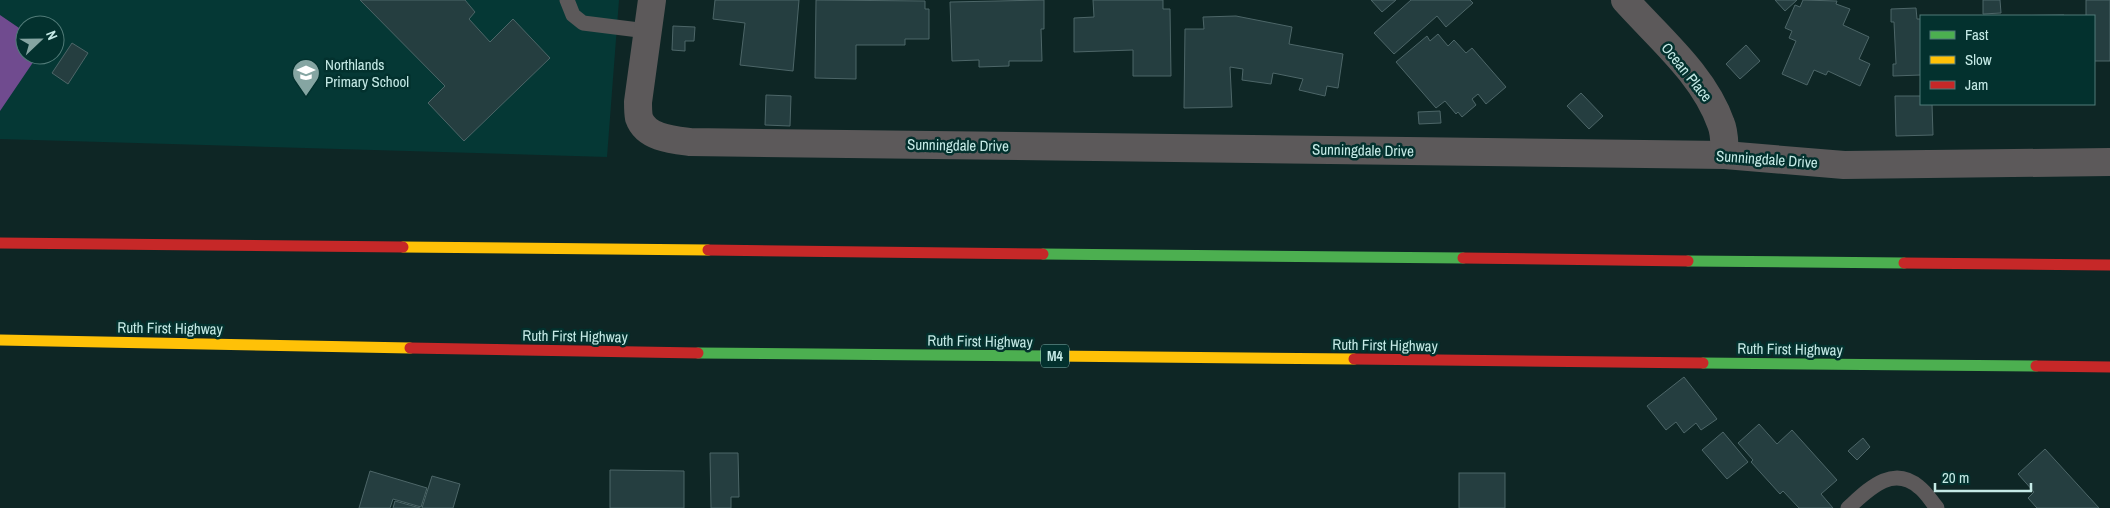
<svg xmlns="http://www.w3.org/2000/svg" width="2110" height="508" font-family="'Archivo Narrow',sans-serif">
	<style>
		.built { fill: #053835; fill-rule: evenodd }
		.water { fill: #704b8f }
		.building { fill: #253e40; stroke: #4d6668 }
		.lines { fill: none; stroke-linecap: round; stroke-linejoin: round }
		.lane { stroke: #5c595a; stroke-width: 15 }
		.street { stroke: #5c595a; stroke-width: 28 }
		.fast { stroke: #4caf50; stroke-width: 11 }
		.slow { stroke: #ffc107; stroke-width: 11 }
		.jam { stroke: #c62828; stroke-width: 11 }
		.labels { text-anchor: middle; dominant-baseline: central; stroke-width: 5; stroke-linejoin: round; paint-order: stroke }
		.shield { fill: #03312e; stroke: #8bb2af; stroke-width: 1 }
		.shield-label { font-size: 14px; font-weight: bold; fill: #c5eae6 }
		.poi-label { font-size: 15px; fill: #c5eae6; stroke: #03312e; text-anchor: start }
		.street-label { font-size: 15px; fill: #c5eae6; stroke: #03312e }
	</style>
	<rect width="100%" height="100%" fill="#0e2625"/>
	<path class="built" d="M0,0H619L607,157L0,139ZM25,25H55V55H25Z"/>
	<polygon class="water" points="0,15 25,32 25,55 38,55 0,111"/>
	<g class="building">
		<polygon points="360,0 465,0 475,12 469,19 490,42 513,19 550,58 464,141 428,103 445,86"/>
		<polygon points="715,0 799,0 793,71 740,65 745,23 713,19"/>
		<polygon points="816,0 925,1 925,9 929,9 929,39 905,39 905,45 856,45 856,79 815,78"/>
		<polygon points="1044,0 1044,29 1041,29 1042,61 1009,61 1009,66 979,67 979,60 952,61 950,2"/>
		<polygon points="1093,0 1163,0 1163,9 1170,9 1171,76 1133,76 1133,50 1074,52 1074,18 1094,17"/>
		<polygon points="1371,0 1396,0 1382,12"/>
		<polygon points="1411,0 1470,0 1473,3 1446,27 1437,16 1394,54 1374,33"/>
		<polygon points="1775,0 1797,0 1785,11"/>
		<polygon points="1803,0 1837,1 1836,4 1850,9 1843,25 1869,37 1859,59 1870,64 1860,86 1828,71 1826,75 1814,70 1807,85 1782,74 1796,41 1789,38 1792,31 1785,28 1795,5 1800,7"/>
		<polygon points="1983,0 2000,0 2001,13 1983,14"/>
		<polygon points="2086,0 2110,0 2110,61 2094,61 2094,16 2086,16"/>
		<polygon points="1916,8 1917,19 1921,19 1921,75 1893,76 1893,64 1896,64 1894,22 1891,22 1891,9"/>
		<polygon points="2064,15 2064,16 1999,16"/>
		<polygon points="1236,16 1292,27 1289,44 1343,54 1338,88 1327,86 1325,96 1299,90 1303,79 1273,73 1271,84 1242,80 1243,69 1230,67 1232,107 1184,108 1185,29 1204,29 1203,17"/>
		<polygon points="673,26 695,27 694,41 685,41 685,51 672,50"/>
		<polygon points="1438,34 1448,46 1454,40 1466,53 1472,48 1506,87 1486,104 1478,94 1472,99 1476,105 1462,117 1458,112 1456,114 1445,101 1436,108 1396,62 1427,36 1430,41"/>
		<polygon points="72,43 88,53 68,84 52,73"/>
		<polygon points="1746,45 1760,61 1740,79 1726,64"/>
		<polygon points="1581,93 1603,116 1589,129 1567,106"/>
		<polygon points="766,95 791,96 790,126 765,125"/>
		<polygon points="1895,96 1921,96 1921,104 1932,104 1933,135 1896,136"/>
		<polygon points="1440,111 1441,123 1419,124 1418,112"/>
		<polygon points="1684,377 1717,419 1701,430 1696,423 1684,433 1676,422 1666,430 1647,406"/>
		<polygon points="1759,424 1777,444 1792,430 1837,480 1821,494 1833,508 1799,508 1783,491 1780,494 1751,462 1753,460 1738,443"/>
		<polygon points="1723,432 1748,462 1727,479 1702,450"/>
		<polygon points="1863,438 1870,447 1857,460 1848,451"/>
		<polygon points="2045,449 2099,508 2037,508 2028,498 2034,492 2018,474"/>
		<polygon points="710,453 738,453 739,497 731,497 731,508 711,508"/>
		<polygon points="610,470 684,471 684,508 610,508"/>
		<polygon points="370,471 427,488 421,507 393,499 390,508 359,508"/>
		<rect x="1459" y="473" width="46" height="35"/>
		<polygon points="432,476 460,484 453,508 422,508"/>
		<polygon points="395,501 420,508 393,508"/>
	</g>
	<g class="lines">
		<g class="lane">
			<polyline points="567,0 573,15 583,23 647,31"/>
			<path d="M1848,508C1868,490 1892,464 1919,487C1926,492 1931,501 1937,508"/>
		</g>
		<g class="street">
			<path d="M652,0L638,102C638,107 638,113 639,118C646,138 673,140 690,142L1725,155L1844,165L2110,162"/>
			<path d="M1625,0C1659,38 1704,75 1721,124C1725,133 1724,145 1725,155"/>
		</g>
		<g class="fast">
			<polyline points="1043,254 1463,258"/>
			<polyline points="1688,261 1904,263"/>
			<polyline points="698,353 1053,356"/>
			<polyline points="1703,363 2036,366"/>
		</g>
		<g class="slow">
			<polyline points="403,247 708,250"/>
			<polyline points="0,340 410,348"/>
			<polyline points="1053,356 1354,359"/>
		</g>
		<g class="jam">
			<polyline points="0,243 403,247"/>
			<polyline points="708,250 1043,254"/>
			<polyline points="1463,258 1688,261"/>
			<polyline points="1904,263 2110,265"/>
			<polyline points="410,348 698,353"/>
			<polyline points="1354,359 1703,363"/>
			<polyline points="2036,366 2110,367"/>
		</g>
	</g>
	<defs>
		<symbol id="school-pin" viewBox="-11 -11 22 30"><path d="M0 17L-7.5 6A9.5 9.5 0 1 1 7.5 6Z" fill="#85a5a2" stroke="#03312e"/><path d="M0-5L7-2L0 1L-7-2ZM-4 1L0 2.5L4 1V4Q0 6-4 4Z" fill="#fff"/></symbol>
	</defs>
	<g fill-rule="evenodd">
		<use href="#school-pin" x="290" y="57" width="32" height="43"/>
	</g>
	<g class="labels">
		<rect class="shield" x="1041" y="344.5" width="28" height="23" rx="4"/>
		<g class="shield-label">
			<text x="1055" y="356">M4</text>
		</g>
		<g class="poi-label">
			<text x="325" y="64">Northlands<tspan x="325" dy="17">Primary School</tspan></text>
		</g>
		<g class="street-label">
			<text transform="translate(1687 72) rotate(51)">Ocean Place</text>
			<text transform="translate(958 145) rotate(1)">Sunningdale Drive</text>
			<text transform="translate(1363 150) rotate(1)">Sunningdale Drive</text>
			<text transform="translate(1767 159) rotate(4)">Sunningdale Drive</text>
			<text transform="translate(170 328) rotate(1)">Ruth First Highway</text>
			<text transform="translate(575 336) rotate(1)">Ruth First Highway</text>
			<text transform="translate(980 341) rotate(1)">Ruth First Highway</text>
			<text transform="translate(1385 345) rotate(1)">Ruth First Highway</text>
			<text transform="translate(1790 349) rotate(1)">Ruth First Highway</text>
		</g>
	</g>
	<rect x="1920" y="15" width="175" height="90" fill="#03312e" stroke="#517b78"/>
	<rect x="1930" y="31" width="25" height="8" fill="#4caf50" stroke="#517b78"/>
	<text x="1965" y="40" font-size="15" fill="#c5eae6">Fast</text>
	<rect x="1930" y="56" width="25" height="8" fill="#ffc107" stroke="#517b78"/>
	<text x="1965" y="65" font-size="15" fill="#c5eae6">Slow</text>
	<rect x="1930" y="81" width="25" height="8" fill="#c62828" stroke="#517b78"/>
	<text x="1965" y="90" font-size="15" fill="#c5eae6">Jam</text>
	<g transform="translate(40 40) rotate(68)"><circle r="24" fill="#03312e" stroke="#517b78"/>
	<path d="M0-4L9 19L0 12L-9 19Z" fill="#85a5a2"/>
	<text y="-8" font-size="14" font-weight="bold" text-anchor="middle" fill="#c5eae6">N</text>
	</g>
	<path d="M1935 483v8h96v-8" fill="none" stroke="#c5eae6" stroke-width="2.5"/>
	<text x="1942" y="483" font-size="15" fill="#c5eae6" stroke="#03312e" stroke-width="4" paint-order="stroke">20 m</text>
</svg>
